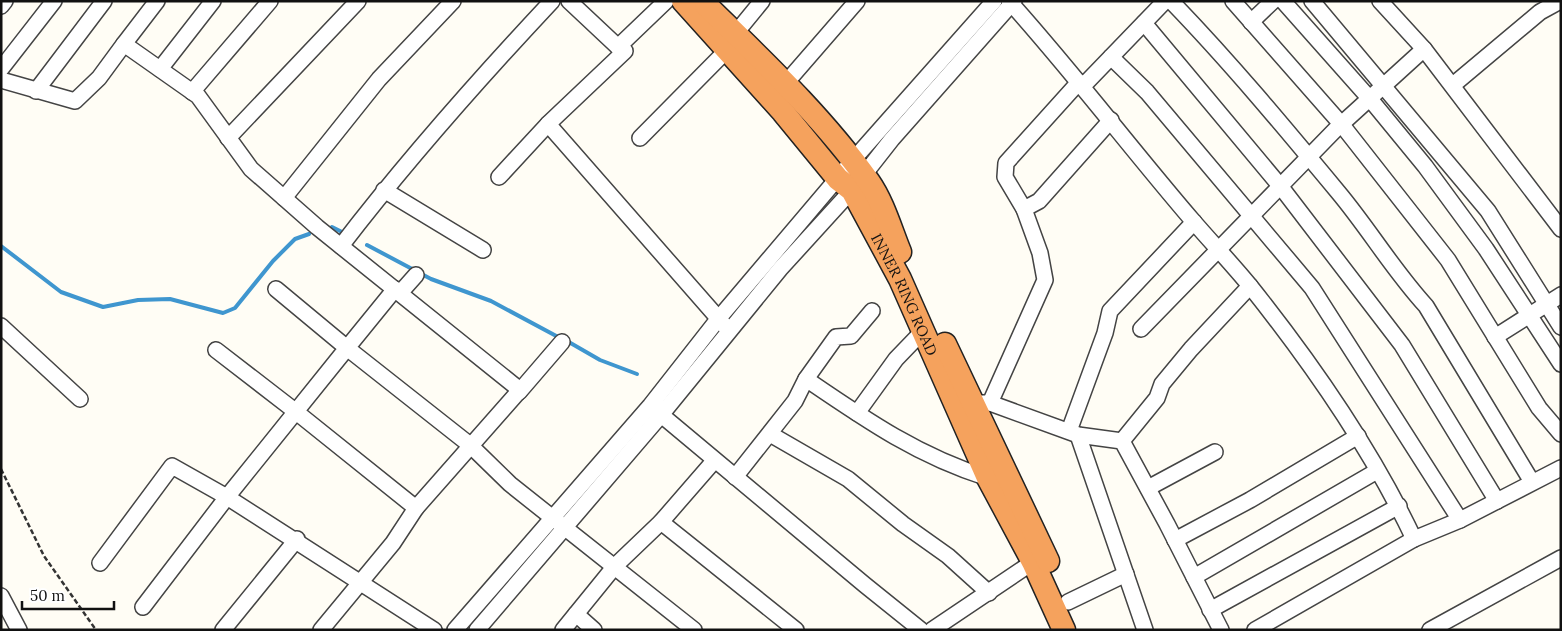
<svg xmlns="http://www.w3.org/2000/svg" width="1562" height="631" font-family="Lora,serif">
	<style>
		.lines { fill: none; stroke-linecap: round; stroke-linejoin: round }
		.stream { stroke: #3f96cf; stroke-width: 4 }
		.minor-casing { stroke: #444; stroke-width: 18 }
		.highway-casing { stroke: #222; stroke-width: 25 }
		.path { stroke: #333; stroke-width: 2.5; stroke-dasharray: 5 2.5; stroke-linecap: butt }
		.minor { stroke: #fff; stroke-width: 15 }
		.highway { stroke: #f5a25d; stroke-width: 22 }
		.labels { text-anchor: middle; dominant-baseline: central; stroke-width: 5; stroke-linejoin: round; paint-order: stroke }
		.street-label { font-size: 15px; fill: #111; stroke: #fff }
	</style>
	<rect width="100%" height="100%" fill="#fffdf5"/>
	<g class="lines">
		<g class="stream">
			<polyline points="332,227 346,234"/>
			<polyline points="367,245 431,279 491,301 560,338"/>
			<polyline points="1,246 61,292 103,307 138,300 170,299 223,313 235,308 273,261 295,239 309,234"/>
			<polyline points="567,341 600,360 637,374"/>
		</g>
		<defs>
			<g id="minor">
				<polyline points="569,1 618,47 666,1"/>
				<path d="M1009,1C1073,72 1131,149 1193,221C1212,243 1232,264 1250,286C1313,365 1371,448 1414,539"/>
				<path d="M1171,1C1230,62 1284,127 1338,192C1369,229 1393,270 1426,306L1532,482"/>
				<polyline points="1233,1 1342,125 1448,260 1539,408 1561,434"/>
				<polyline points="1283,1 1370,99 1425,166 1486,249 1561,364"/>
				<polyline points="1312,1 1488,211 1561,327"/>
				<polyline points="1380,1 1424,49 1561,229"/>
				<polyline points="1,6 5,1"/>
				<polyline points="1251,22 1273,1"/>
				<polyline points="1144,23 1281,187 1402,345 1497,501"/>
				<polyline points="735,34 762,1"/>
				<polyline points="124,44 157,1"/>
				<polyline points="1111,57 1147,92 1312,288 1460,520"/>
				<polyline points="1,69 54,1"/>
				<polyline points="160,69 213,1"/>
				<polyline points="1,80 75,101 99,78 124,44 198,96 251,169 317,227 520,390 416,508 393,543 321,630"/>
				<polyline points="785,84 857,1"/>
				<polyline points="1453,85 1540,12 1560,1"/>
				<polyline points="1083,86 1165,1"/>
				<polyline points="36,91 104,1"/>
				<polyline points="192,92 270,1"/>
				<polyline points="548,124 625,51 618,47"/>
				<polyline points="228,138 358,1"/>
				<polyline points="640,138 728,49"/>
				<polyline points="499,177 548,124 725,326"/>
				<polyline points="384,190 483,250"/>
				<polyline points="284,198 379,79 453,1"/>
				<polyline points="1024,209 1039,201 1111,120"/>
				<path d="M341,246C407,160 478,80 552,1"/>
				<polyline points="276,289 347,348 227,497 434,630"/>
				<polyline points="395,289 347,348 470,445 510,484 564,527 694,630"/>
				<polyline points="400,293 416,275"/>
				<polyline points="1,326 80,399"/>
				<polyline points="1141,329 1336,129 1424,49"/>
				<polyline points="1495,337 1561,295"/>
				<polyline points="216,350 295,411 416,508"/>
				<polyline points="806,379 836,337 851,336 872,311"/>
				<polyline points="519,392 562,342"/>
				<polyline points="980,403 990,403 1078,435 1122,441 1167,524 1221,630"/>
				<polyline points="990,403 1045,280 1040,253 1024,209 1005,177 1006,163 1079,82"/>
				<polyline points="653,408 865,585 921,630"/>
				<polyline points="857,413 896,359 923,331"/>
				<polyline points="1069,431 1105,333 1110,311 1194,222"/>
				<polyline points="770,434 848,479 903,524 948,556 989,593"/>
				<polyline points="1078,435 1145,630"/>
				<polyline points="1122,441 1157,398 1162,384 1191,349 1250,286"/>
				<path d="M735,477L795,401L806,379C866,420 918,456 988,478"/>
				<polyline points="1148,488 1215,452"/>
				<polyline points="661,522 796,630"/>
				<polyline points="1175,540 1250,500 1358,436"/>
				<polyline points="100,563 172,466 227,497 143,607"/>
				<polyline points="1194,577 1377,471"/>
				<polyline points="1,596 19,630"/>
				<polyline points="1068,602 1126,574"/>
				<polyline points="1210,610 1399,506"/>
				<polyline points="576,614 594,630"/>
				<polyline points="223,630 297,539"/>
				<polyline points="455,630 650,406 719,318 853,160 994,1"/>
				<polyline points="477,630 661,415 780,269 852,190 892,139 1014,1"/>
				<polyline points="563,630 615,566 661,522 714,461"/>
				<polyline points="932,630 1033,562"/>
				<polyline points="1255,630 1414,539 1460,520 1561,468"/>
				<polyline points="1430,630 1561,558"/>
			</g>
			<g id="highway">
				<path id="s1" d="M683,1L783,112L838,179L852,190L900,279L988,478L1033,562L1064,630"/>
				<path d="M706,5C763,61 823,117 869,182C883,202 891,230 900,252"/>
				<polyline points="945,344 1048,561"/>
			</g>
		</defs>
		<use href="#minor" class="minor-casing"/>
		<use href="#highway" class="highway-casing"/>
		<polyline class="path" points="1,469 44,556 96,630"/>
		<use href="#minor" class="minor"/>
		<use href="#highway" class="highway"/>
	</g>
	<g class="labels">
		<g class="street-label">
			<text stroke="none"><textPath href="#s1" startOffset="371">INNER RING ROAD</textPath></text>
		</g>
	</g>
	<rect width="1562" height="631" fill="none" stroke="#111111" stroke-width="5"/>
	<path d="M22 601v8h92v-8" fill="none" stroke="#111111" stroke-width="2.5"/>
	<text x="30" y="601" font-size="15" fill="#111111" stroke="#ffffff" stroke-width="4" paint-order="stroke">50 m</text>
</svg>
